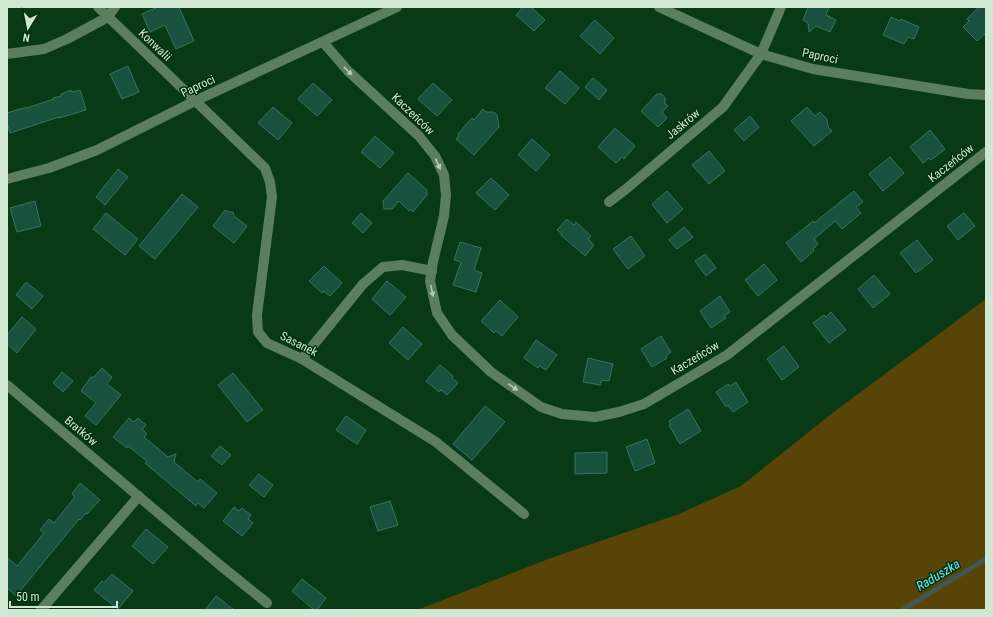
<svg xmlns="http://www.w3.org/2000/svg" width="993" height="617" font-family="'Roboto Condensed',sans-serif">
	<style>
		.green { fill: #594407 }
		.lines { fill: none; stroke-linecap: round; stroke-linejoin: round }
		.stream { stroke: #3f5853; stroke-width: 4.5 }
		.building { fill: #19503e; stroke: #31775f }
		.minor { stroke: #5a7e5e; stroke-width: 10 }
		.oneway { fill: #b2ceb5 }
		.labels { text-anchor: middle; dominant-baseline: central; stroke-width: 3; stroke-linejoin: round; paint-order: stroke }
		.street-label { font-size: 12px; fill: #d0e8d2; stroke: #002f0c }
		.water-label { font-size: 13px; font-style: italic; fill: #6ce8fa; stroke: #002f0c }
	</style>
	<rect width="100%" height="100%" fill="#093a16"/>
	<polygon class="green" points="986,299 986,610 417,610 551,558 679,514 741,486 835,411"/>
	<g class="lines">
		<polyline class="stream" points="902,610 986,559"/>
	</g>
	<g class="building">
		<polygon points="158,7 179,7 194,41 176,49 165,25 150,32 142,14"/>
		<polygon points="523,7 531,7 545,20 534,31 516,15"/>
		<polygon points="808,7 829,7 826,15 836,20 830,32 816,26 809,32 808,23 803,20"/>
		<polygon points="979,7 986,7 986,33 977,41 963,27 969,21 967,19"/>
		<polygon points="891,17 900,21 901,19 919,27 914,39 908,37 904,44 883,35"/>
		<polygon points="595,20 614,38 600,54 580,36"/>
		<polygon points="128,66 139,92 122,99 110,74"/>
		<polygon points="560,71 579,88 565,104 545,88"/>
		<polygon points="593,78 607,90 599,100 585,87"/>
		<polygon points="313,83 332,100 317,116 298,99"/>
		<polygon points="433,83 452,100 437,116 418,99"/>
		<polygon points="71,90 72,92 80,90 86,110 59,118 59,117 10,133 7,123 7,113 27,107 27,108 54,99 53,98 61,96 61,94"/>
		<polygon points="657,94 662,94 665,98 665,104 668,106 662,112 667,118 658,127 641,111"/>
		<polygon points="273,107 292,123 278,140 258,123"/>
		<polygon points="807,107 815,116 820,112 827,119 828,127 832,131 814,146 791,121"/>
		<polygon points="483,109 486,112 494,112 497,115 499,127 474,155 456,139 459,136 458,134 472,118 474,120"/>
		<polygon points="750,116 759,127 744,141 734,130"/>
		<polygon points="615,128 635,146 624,159 622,157 616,163 598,147"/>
		<polygon points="930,130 945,149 931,160 929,158 923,163 910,147"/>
		<polygon points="375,136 394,153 380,168 361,152"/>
		<polygon points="532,139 550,155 536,171 518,155"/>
		<polygon points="709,151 725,171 709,184 692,165"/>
		<polygon points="890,157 904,173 883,191 869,174"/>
		<polygon points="118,169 128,177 105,205 96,197"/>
		<polygon points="408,173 427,190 427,195 413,212 411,209 409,211 399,201 392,209 384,209 383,201"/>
		<polygon points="491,178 509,195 495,210 476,193"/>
		<polygon points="667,191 683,209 667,223 652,204"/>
		<polygon points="854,191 863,202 856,207 861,213 842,229 835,221 814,239 818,244 813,249 814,251 801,262 786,243 813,221 814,223"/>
		<polygon points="182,194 198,207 155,259 139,246"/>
		<polygon points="35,201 41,226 17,232 10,208"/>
		<polygon points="225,210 229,212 233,212 234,216 247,226 234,243 213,226"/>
		<polygon points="106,213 138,239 125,255 93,229"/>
		<polygon points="361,213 372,223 363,233 352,223"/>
		<polygon points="964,213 975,226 958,240 947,226"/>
		<polygon points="567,219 574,225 576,222 591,236 588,239 594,245 585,256 561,235 562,234 557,230"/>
		<polygon points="684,227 693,237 677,249 669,240"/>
		<polygon points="631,236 645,256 628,269 613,249"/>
		<polygon points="917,240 933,260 916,273 900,253"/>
		<polygon points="460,242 481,248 474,270 482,273 476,292 453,285 461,262 454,260"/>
		<polygon points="705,254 716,268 706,276 695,261"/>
		<polygon points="764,264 777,280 758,296 745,280"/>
		<polygon points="324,266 342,283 330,296 323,291 322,293 309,281"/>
		<polygon points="874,275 890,294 873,308 858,289"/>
		<polygon points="387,281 406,297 390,315 372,299"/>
		<polygon points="26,282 43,296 32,309 16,295"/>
		<polygon points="720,296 730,312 724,316 726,318 711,328 700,311"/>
		<polygon points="500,300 518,317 502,336 496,331 494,333 481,321"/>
		<polygon points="831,312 846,330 829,343 813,323 824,315 826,317"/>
		<polygon points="22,317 36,329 17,353 7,344 7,335"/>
		<polygon points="403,327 422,344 408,360 389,343"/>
		<polygon points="661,336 671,352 666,356 667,358 652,367 641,349"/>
		<polygon points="536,340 557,355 546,370 540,366 538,368 524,358"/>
		<polygon points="784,346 799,367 782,380 767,359"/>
		<polygon points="588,358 613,364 609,381 602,380 600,385 583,382"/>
		<polygon points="440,365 453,376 452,378 458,383 447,395 441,390 439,392 426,381"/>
		<polygon points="102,368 112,377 107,384 121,395 96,425 85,416 96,403 81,391 91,377 94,377"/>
		<polygon points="62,372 73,381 63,392 53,383"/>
		<polygon points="233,373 263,410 247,422 218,385"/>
		<polygon points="736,382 748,402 733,412 728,405 726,407 716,392 728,384 730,386"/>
		<polygon points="485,406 505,422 472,460 453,444"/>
		<polygon points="688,409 701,431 680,444 669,425 671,424 669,421"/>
		<polygon points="346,416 366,430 357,444 336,430"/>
		<polygon points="129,418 134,422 138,418 146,425 142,429 147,434 144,437 168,457 176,454 174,462 198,482 200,479 217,493 204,508 198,503 196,506 145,463 147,461 128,446 127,448 113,437"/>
		<polygon points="647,439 655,463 635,471 626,447"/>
		<polygon points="220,446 231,455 222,465 211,456"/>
		<polygon points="607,452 607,473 575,474 575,453"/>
		<polygon points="259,474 273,485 264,497 249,485"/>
		<polygon points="80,483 100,500 87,514 86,513 80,520 79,519 16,596 7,588 7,557 17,566 44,533 40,530 49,519 54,523 75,497 72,494"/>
		<polygon points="390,501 398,525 378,531 370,507"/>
		<polygon points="234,507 239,511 242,508 251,515 248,519 253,523 242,536 223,521"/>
		<polygon points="146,529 168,547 153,564 132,546"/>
		<polygon points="112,574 133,591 118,609 94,590 102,581 104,583"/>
		<polygon points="302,579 326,598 317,610 314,610 292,591"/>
		<polygon points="216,596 234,610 205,610"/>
	</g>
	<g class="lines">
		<g class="minor">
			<polyline points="98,7 265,168 270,182 272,197 257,315 258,332 267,343 302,359 436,442 524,514"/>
			<polyline points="659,7 761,54 813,69 968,94 986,95"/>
			<polyline points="323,42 348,71 419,136 435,156 444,175 446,195 444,216 433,262 430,281 437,313 452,335 491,372 541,407 562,414 595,417 619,412 644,404 727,355 986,152"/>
			<polyline points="7,54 44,49 67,39 108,17 115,7"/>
			<polyline points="7,179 49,168 97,150 195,101 397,7"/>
			<polyline points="609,202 626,189 723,107 761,54 781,7"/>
			<polyline points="302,359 363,284 383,267 402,265 432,271"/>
			<polyline points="7,385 221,566 267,603"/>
			<polyline points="41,610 139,496"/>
		</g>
	</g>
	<defs><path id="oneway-solid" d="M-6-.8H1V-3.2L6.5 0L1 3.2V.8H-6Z"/></defs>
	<g class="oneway">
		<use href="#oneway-solid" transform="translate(348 71) rotate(45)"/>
		<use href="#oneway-solid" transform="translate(438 164) rotate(65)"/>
		<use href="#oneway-solid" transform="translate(432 291) rotate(78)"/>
		<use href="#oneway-solid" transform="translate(513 387) rotate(35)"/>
	</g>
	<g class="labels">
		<g class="street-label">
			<text transform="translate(155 45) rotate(44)">Konwalii</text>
			<text transform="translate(820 56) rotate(12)">Paproci</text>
			<text transform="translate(198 86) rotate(-25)">Paproci</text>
			<text transform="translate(413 114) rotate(44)">Kaczeńców</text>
			<text transform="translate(683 124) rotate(-40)">Jaskrów</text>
			<text transform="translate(951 163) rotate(-38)">Kaczeńców</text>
			<text transform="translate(299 344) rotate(27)">Sasanek</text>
			<text transform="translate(695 358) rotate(-31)">Kaczeńców</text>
			<text transform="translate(81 431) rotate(40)">Bratków</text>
		</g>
		<g class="water-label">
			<text transform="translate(938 575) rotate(-31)">Raduszka</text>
		</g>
	</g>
	<rect width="993" height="617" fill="none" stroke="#d0e8d2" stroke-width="16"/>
	<g transform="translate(28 28) rotate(190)" stroke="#002f0c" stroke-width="3" paint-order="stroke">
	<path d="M0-3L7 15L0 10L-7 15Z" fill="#d0e8d2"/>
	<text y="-6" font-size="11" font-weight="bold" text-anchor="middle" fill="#d0e8d2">N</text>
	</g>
	<path d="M10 601v6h107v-6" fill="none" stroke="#d0e8d2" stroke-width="2"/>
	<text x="16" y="601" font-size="12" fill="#d0e8d2" stroke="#002f0c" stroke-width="3" paint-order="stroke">50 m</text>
</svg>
